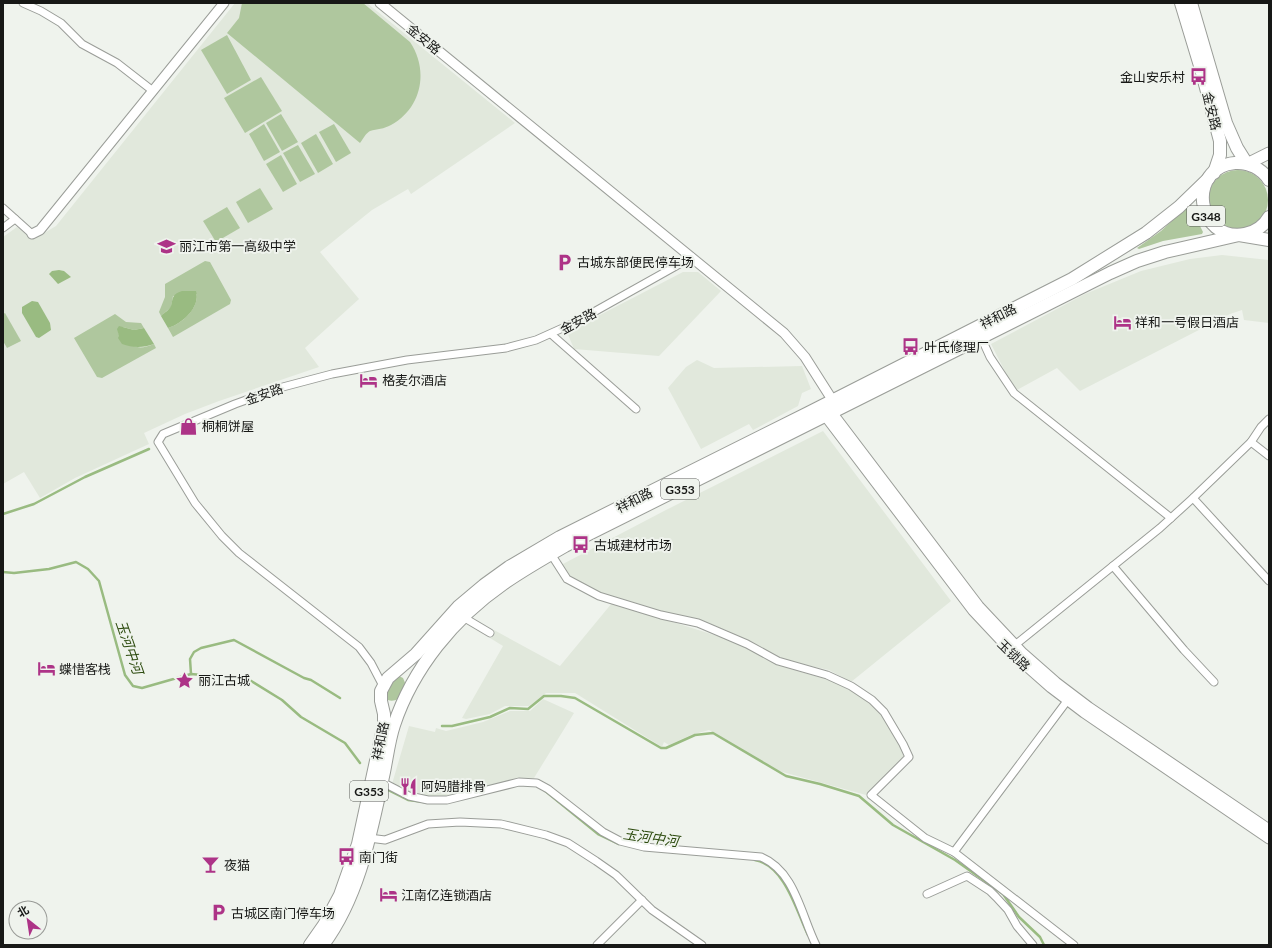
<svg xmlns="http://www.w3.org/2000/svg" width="1272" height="948" font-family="Lato,'Noto Sans SC',sans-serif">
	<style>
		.built { fill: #e1e8dc }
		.green { fill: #afc79e }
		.water { fill: #99bb81 }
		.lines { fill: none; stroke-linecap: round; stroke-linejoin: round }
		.stream { stroke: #99bb81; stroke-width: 2.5 }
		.minor-casing { stroke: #9a9d98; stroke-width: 9 }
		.tertiary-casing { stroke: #9a9d98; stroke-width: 11 }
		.primary-casing { stroke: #9a9d98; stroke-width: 13 }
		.trunk-casing { stroke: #9a9d98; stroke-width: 14 }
		.minor { stroke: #fff; stroke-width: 7 }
		.tertiary { stroke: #fff; stroke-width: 9 }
		.primary { stroke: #fff; stroke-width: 11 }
		.trunk { stroke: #fff; stroke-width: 12 }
		.labels { text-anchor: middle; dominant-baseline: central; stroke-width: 4; stroke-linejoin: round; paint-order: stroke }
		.shield { fill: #eff3ed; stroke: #585a56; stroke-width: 1 }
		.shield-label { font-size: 12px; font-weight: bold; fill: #171816 }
		.street-label { font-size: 13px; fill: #171816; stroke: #eff3ed }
		.poi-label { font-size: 13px; fill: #171816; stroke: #eff3ed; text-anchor: start }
		.water-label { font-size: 14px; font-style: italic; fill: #2e4c10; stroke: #eff3ed }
	</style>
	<rect width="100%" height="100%" fill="#eff3ed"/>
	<g class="built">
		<polygon points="235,3 367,3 515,123 411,194 408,189 372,210 320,252 359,299 305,348 319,367 219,401 185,414 144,433 149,444 75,478 40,498 24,472 3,484 3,237 17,227 34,239 56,226"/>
		<polygon points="1222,255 1269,260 1269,323 1244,320 1242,310 1230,314 1080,391 1057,368 1015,391 991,344 1085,294 1141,271 1190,259"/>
		<polygon points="683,272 698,272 721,291 659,356 574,349 567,332"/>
		<polygon points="697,360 714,368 802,366 811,389 802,393 798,406 753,430 749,424 701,449 668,388 686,367"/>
		<polygon points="823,431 951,601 851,682 829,670 779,659 726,630 604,595 570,579 561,565 664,511"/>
		<polygon points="612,603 743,644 788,668 832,681 861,696 881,714 896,737 904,756 866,795 779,771 709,730 691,735 669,745 664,742 662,747 575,693 546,693 529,706 505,706 490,714 466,719 462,718 503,646 490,638 494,630 560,666"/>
		<polygon points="543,699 574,713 534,778 483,789 451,798 432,798 412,795 392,784 409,726 435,732 436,728 446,731 483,722 510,711 530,711"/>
	</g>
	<g class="green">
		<path d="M242,3H363L410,42C429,70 422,108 391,125C384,129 377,129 370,131C366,133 363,139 360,143L227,33L239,18Z"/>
		<polygon points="227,35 251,80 227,94 201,50"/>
		<polygon points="261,77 282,111 245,133 224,98"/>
		<polygon points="281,114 298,142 282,151 266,123"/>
		<polygon points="264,124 280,152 264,161 249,134"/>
		<polygon points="334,124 351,153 336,162 319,132"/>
		<polygon points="316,134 333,164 318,173 301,143"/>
		<polygon points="298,145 315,174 300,182 283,153"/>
		<polygon points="281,155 297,184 283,192 266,164"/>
		<circle cx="1238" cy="200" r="30"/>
		<polygon points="260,188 273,209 248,223 236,202"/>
		<polygon points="1188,206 1190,206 1203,232 1202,234 1163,241 1139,249 1137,248 1161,231"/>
		<polygon points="227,207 240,228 216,242 203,221"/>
		<path d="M205,261L210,262L231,300L230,304L173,337L168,328C182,324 198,309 197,294L173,296L171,307L161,316L159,312L165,297V284Z"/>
		<polygon points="5,313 21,341 7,348 3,341 3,314"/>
		<path d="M115,314L126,322L141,323L144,328L134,330L123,327L118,331C119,336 122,338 126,341C137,349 141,349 154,344L156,348L102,378L97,377L74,338Z"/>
		<path d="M399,676L403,678L406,685L398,699C394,701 389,702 386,698L389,683Z"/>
	</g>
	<g class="water">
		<polygon points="59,270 64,271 71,277 58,284 49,274 52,271"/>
		<path d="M182,291H196C201,307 182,324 168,328L161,316C164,313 169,310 171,306C173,298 172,294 182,291Z"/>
		<polygon points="32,301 38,302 50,323 51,330 39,338 36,337 22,313 22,307"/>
		<path d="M119,326L134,330L144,328L154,344C143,348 133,348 122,344L118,338L119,336L117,329Z"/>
	</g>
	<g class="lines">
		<g class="stream">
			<polyline points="3,514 34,504 85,477 149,449"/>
			<polyline points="3,572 14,573 49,569 76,562 88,569 99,581 125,675 133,686 142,688 191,674 248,679 282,700 301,717 345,743 360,763"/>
			<polyline points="191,674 190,659 194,652 201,648 234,640 304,678 311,680 340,698"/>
			<polyline points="442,726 452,726 490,717 510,708 528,709 544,696 561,696 575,698 661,748 666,748 695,735 713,733 786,776 820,784 859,796 893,825 955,860 1003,894 1019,917 1040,937 1044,945"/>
			<polyline points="388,790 408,800 424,802"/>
			<polyline points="544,790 598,834 619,844"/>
			<path d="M755,860C785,866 796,910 808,935"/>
		</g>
		<defs>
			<g id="minor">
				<polyline points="23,3 41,11 61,23 82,44 117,63 153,91"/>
				<polyline points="3,208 32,234"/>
				<polyline points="3,228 15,219"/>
				<polyline points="551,334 636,409"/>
				<polyline points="981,337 990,357 1014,393 1171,518"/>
				<polyline points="1251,442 1269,456"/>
				<polyline points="1193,498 1269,581"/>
				<polyline points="551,554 567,579 599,596 661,615 698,623 747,644 778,661 827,675 851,686 872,700 884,712 903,744 909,757 871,795 925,838 954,852 1074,945"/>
				<polyline points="1113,566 1184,650 1214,682"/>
				<polyline points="463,617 490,633"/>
				<polyline points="1015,645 1160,528 1193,498 1251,442 1261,427 1269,419"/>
				<polyline points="383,686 371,663 359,647 239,553 222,536 195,503 158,442 163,434 235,404 279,388 332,374 407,360 506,348 536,340 576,322 692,257"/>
				<path d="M382,782L409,796L428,800H447L519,782L537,783L548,789L603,832L620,841L644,847L761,857C795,871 801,915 816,945"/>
				<polyline points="369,838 385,840 428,824 460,822 501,824 546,835 568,843 596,861 616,875 652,910 702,945"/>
				<polyline points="954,852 1067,701"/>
				<polyline points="927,894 967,876 990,891 996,897 1008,910 1017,926 1033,945"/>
				<polyline points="597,945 642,900"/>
			</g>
			<g id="tertiary">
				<polyline points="380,3 784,333 805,357 833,401"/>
				<polyline points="32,234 40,230 224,3"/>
				<polyline points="828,407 979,606 1023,653 1056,682 1089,707 1269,829"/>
				<polyline points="822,412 973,611 1018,659 1051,688 1084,713 1269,839"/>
			</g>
			<polyline id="primary" points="1247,164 1269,153"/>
			<g id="trunk">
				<polyline points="1181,3 1201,69 1220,141 1220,155 1214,173"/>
				<polyline points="1191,3 1226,123 1237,148 1247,164"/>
				<path d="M1269,180C1262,169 1249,162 1235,163C1186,167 1196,243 1245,234C1255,232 1264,226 1269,217"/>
				<polyline points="310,945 324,925 340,895 358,844 384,724 384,714 381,701 381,691 388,678 416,654 459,606 484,585 509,567 560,537 808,413 1072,279 1146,233 1179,207 1209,178"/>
				<path d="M323,945C360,895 371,832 384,772C387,757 389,740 394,725C413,668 454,618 503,584C523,570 544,558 565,546L1110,273L1137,261L1165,252L1239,235L1269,240"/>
			</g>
		</defs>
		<use href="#minor" class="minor-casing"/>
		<use href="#tertiary" class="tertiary-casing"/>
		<use href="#primary" class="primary-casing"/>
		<use href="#trunk" class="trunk-casing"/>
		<use href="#minor" class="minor"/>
		<use href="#tertiary" class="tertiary"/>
		<use href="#primary" class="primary"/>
		<use href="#trunk" class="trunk"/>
	</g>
	<defs>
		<symbol id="bus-bare" viewBox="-9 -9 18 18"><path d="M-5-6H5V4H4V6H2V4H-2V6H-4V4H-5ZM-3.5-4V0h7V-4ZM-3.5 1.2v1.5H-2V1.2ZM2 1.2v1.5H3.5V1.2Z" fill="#ad3387" stroke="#eff3ed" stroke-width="2.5" paint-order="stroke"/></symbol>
		<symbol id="school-bare" viewBox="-9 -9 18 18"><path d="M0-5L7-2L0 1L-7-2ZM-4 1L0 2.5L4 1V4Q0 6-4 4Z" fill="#ad3387" stroke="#eff3ed" stroke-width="2.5" paint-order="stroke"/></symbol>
		<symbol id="parking-bare" viewBox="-9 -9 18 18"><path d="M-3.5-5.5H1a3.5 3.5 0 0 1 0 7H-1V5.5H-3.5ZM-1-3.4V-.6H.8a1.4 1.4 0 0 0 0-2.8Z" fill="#ad3387" stroke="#eff3ed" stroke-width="2.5" paint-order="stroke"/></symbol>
		<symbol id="hotel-bare" viewBox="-9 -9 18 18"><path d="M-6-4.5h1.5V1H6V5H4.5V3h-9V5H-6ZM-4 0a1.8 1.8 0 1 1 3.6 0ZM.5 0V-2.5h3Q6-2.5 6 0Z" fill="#ad3387" stroke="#eff3ed" stroke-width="2.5" paint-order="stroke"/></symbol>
		<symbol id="shop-bare" viewBox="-9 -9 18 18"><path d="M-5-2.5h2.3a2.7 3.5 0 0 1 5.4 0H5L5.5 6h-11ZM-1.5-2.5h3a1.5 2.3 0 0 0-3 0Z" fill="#ad3387" stroke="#eff3ed" stroke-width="2.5" paint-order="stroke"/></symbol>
		<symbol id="sight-bare" viewBox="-9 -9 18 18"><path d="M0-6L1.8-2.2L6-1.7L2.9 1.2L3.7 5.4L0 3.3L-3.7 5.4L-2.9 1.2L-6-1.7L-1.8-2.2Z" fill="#ad3387" stroke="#eff3ed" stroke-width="2.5" paint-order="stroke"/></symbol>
		<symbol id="restaurant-bare" viewBox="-9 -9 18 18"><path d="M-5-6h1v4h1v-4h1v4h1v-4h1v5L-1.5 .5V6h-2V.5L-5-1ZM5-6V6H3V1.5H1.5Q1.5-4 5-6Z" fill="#ad3387" stroke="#eff3ed" stroke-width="2.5" paint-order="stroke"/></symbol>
		<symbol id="bar-bare" viewBox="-9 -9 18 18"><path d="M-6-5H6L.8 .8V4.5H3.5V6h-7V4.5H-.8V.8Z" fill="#ad3387" stroke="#eff3ed" stroke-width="2.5" paint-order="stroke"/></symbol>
	</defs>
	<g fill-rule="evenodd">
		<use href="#bus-bare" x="1186" y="64" width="25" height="25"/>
		<use href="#school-bare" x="154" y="234" width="25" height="25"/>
		<use href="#parking-bare" x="552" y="250" width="25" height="25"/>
		<use href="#hotel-bare" x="1110" y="310" width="25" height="25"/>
		<use href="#bus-bare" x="898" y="334" width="25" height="25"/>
		<use href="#hotel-bare" x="356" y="368" width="25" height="25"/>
		<use href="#shop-bare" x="176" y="414" width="25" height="25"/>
		<use href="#bus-bare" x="568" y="532" width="25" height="25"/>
		<use href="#hotel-bare" x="34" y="656" width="25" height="25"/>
		<use href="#sight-bare" x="172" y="668" width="25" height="25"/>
		<use href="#restaurant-bare" x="396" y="774" width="25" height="25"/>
		<use href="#bus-bare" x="334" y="844" width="25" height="25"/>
		<use href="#bar-bare" x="198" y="852" width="25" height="25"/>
		<use href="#hotel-bare" x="376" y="882" width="25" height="25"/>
		<use href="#parking-bare" x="206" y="900" width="25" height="25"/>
	</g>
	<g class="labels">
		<g class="shield">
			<rect x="1187" y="206" width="38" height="20" rx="3"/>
			<rect x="661" y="479" width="38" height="20" rx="3"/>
			<rect x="350" y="781" width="38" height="20" rx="3"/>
		</g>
		<g class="shield-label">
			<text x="1206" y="216">G348</text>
			<text x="680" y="489">G353</text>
			<text x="369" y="791">G353</text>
		</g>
		<g class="street-label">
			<text transform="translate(424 39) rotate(39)">金安路</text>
			<text transform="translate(1212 111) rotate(76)">金安路</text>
			<text transform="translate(998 316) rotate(-27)">祥和路</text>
			<text transform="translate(578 321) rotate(-28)">金安路</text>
			<text transform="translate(264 394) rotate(-19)">金安路</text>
			<text transform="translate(634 500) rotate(-27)">祥和路</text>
			<text transform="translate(1014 655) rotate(44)">玉锁路</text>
			<text transform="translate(380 741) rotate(-79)">祥和路</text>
		</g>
		<g class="poi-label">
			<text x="1185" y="77" text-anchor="end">金山安乐村</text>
			<text x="179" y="246">丽江市第一高级中学</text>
			<text x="577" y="262">古城东部便民停车场</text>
			<text x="1135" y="322">祥和一号假日酒店</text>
			<text x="924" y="347">叶氏修理厂</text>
			<text x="382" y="380">格麦尔酒店</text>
			<text x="202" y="426">桐桐饼屋</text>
			<text x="594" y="545">古城建材市场</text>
			<text x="59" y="669">蝶惜客栈</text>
			<text x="198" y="680">丽江古城</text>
			<text x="421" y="786">阿妈腊排骨</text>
			<text x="359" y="857">南门街</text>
			<text x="224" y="865">夜猫</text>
			<text x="401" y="895">江南亿连锁酒店</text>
			<text x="231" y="913">古城区南门停车场</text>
		</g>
		<g class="water-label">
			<text transform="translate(130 647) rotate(71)">玉河中河</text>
			<text transform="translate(651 837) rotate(8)">玉河中河</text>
		</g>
	</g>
	<rect width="1272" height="948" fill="none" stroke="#171816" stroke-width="8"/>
	<g transform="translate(28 920) rotate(330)"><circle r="19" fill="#eff3ed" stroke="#999b97"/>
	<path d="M0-3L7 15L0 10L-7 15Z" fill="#ad3387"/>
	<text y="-6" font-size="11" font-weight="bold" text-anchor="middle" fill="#171816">北</text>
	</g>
</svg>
